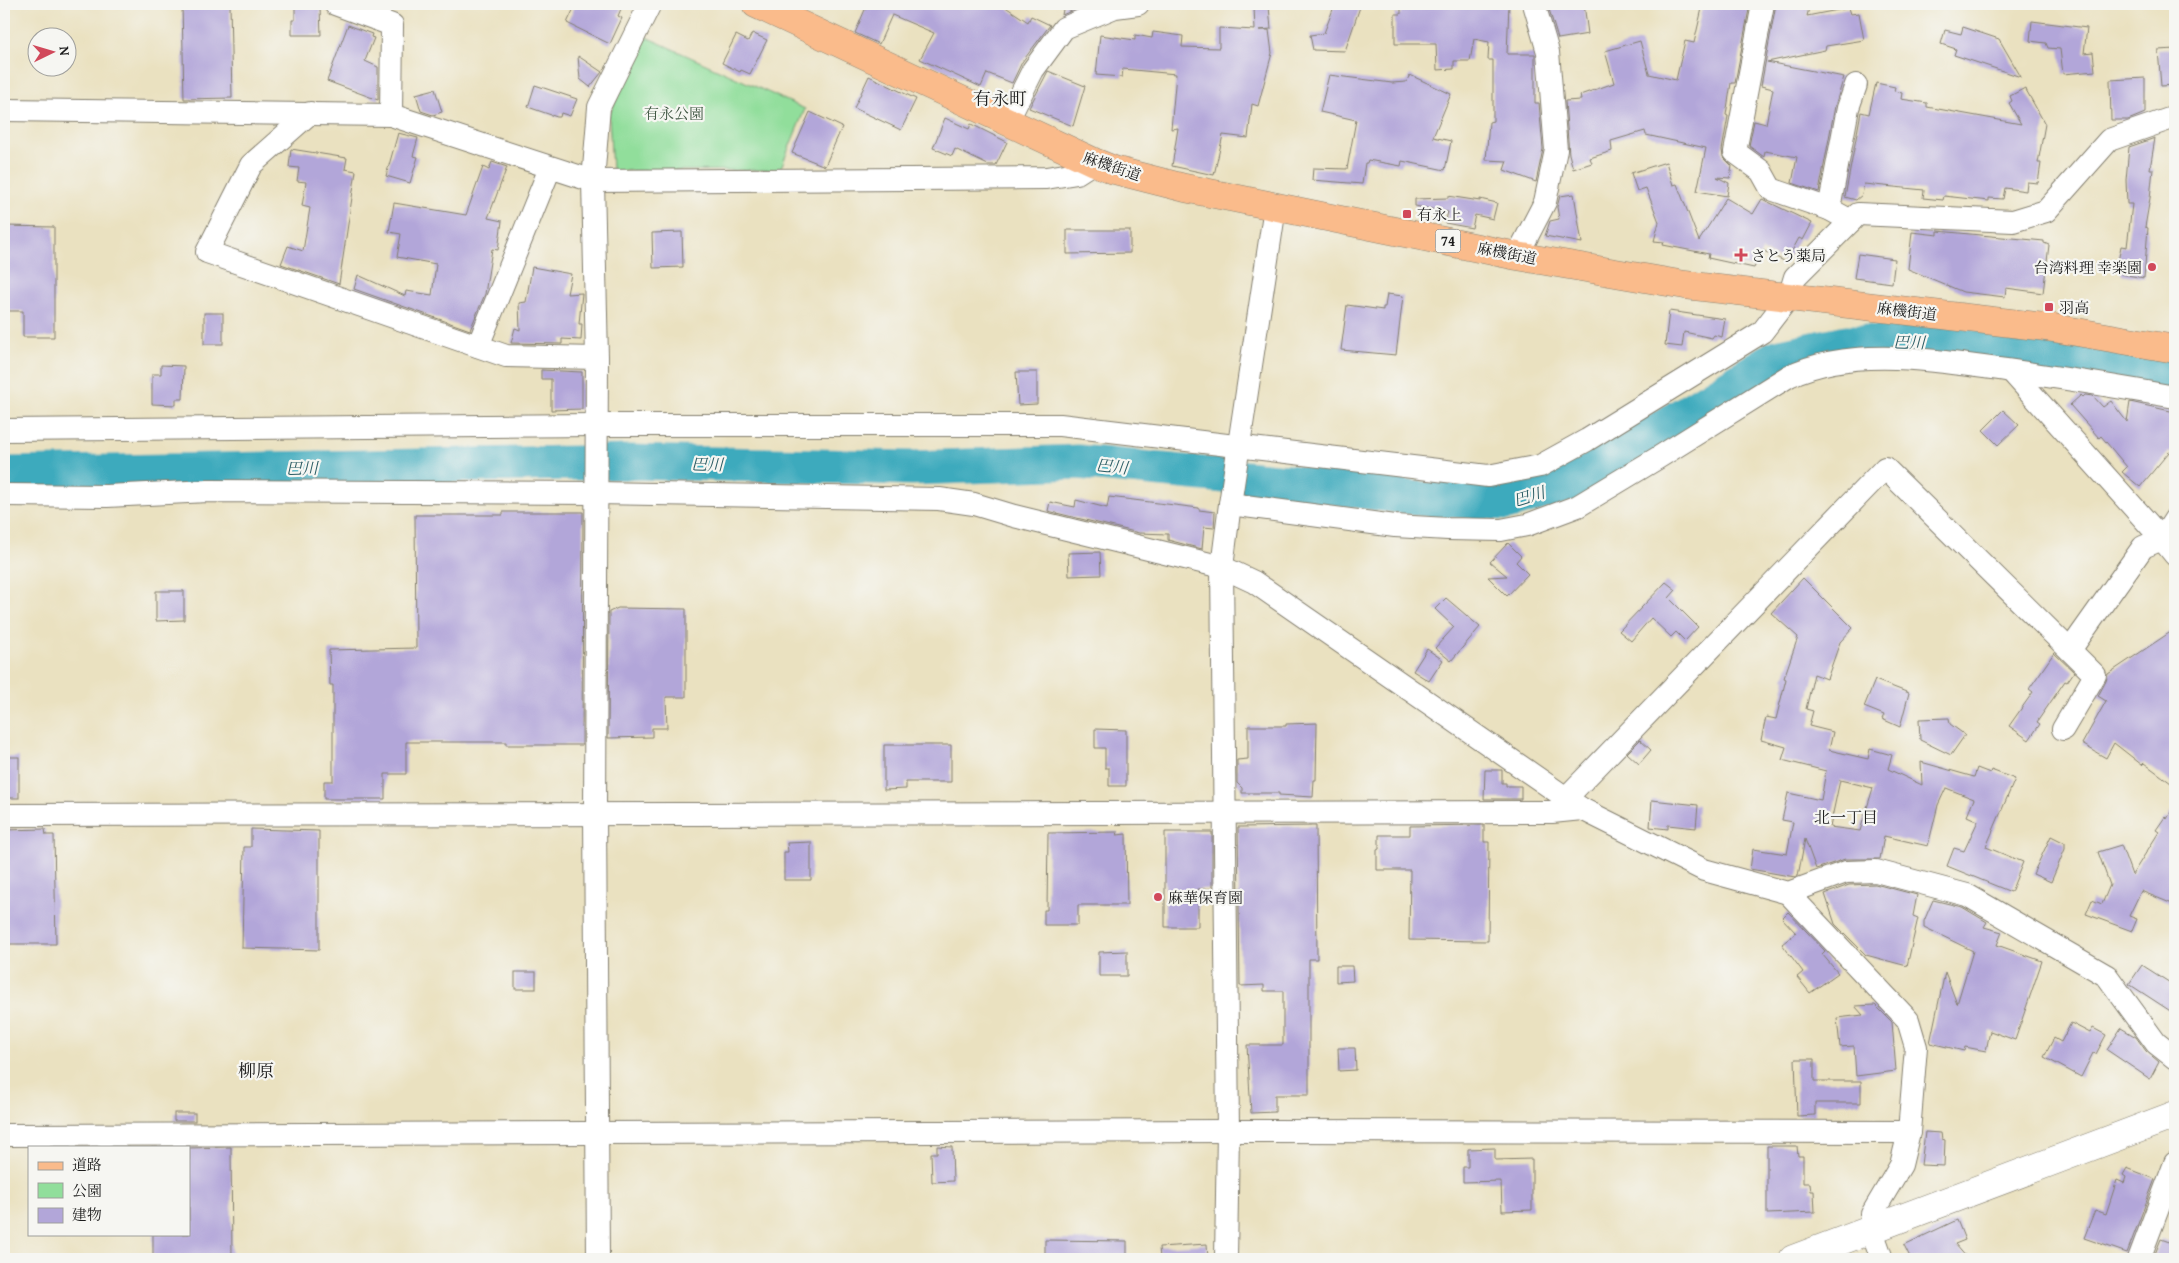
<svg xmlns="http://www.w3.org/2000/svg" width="2179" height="1263" font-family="'Gentium Book Plus','Noto Serif JP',serif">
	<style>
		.green { fill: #91de9b; stroke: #567d5c }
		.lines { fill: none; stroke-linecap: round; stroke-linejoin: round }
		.river { stroke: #3eaabd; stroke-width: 35 }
		.building { fill: #b2a6d9; fill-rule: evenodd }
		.minor-casing { stroke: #837e6e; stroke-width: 24 }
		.tertiary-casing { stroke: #837e6e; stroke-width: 29 }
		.primary-casing { stroke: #837e6e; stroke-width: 29 }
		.minor { stroke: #fff; stroke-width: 22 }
		.tertiary { stroke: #fff; stroke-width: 28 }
		.primary { stroke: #fabb8b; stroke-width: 28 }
		.poi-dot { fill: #d1495b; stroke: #f6f6f2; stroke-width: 2 }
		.labels { text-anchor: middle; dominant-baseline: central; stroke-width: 4.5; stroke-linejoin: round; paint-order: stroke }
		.shield { fill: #f6f6f2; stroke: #5d5d5c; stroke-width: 1 }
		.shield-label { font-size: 14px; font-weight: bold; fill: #1c1c1c }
		.park-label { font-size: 15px; fill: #3f5642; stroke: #f6f6f2 }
		.street-label { font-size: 15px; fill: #1c1c1c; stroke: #f6f6f2 }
		.poi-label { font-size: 15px; fill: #1c1c1c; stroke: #f6f6f2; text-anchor: start }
		.water-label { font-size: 16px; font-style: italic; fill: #2b5c64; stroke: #f6f6f2 }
		.neighbourhood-label { font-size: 16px; fill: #1c1c1c; stroke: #f6f6f2 }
		.quarter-label { font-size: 18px; fill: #1c1c1c; stroke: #f6f6f2 }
	</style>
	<rect width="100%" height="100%" fill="#f6f6f2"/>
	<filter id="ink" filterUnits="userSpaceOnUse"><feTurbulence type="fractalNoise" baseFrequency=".02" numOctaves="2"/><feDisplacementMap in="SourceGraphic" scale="10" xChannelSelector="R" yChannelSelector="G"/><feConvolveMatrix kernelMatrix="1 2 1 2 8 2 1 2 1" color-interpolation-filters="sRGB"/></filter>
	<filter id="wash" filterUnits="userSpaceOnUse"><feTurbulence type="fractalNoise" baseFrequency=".0096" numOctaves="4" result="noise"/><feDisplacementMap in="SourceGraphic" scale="20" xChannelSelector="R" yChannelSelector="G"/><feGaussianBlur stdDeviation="1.12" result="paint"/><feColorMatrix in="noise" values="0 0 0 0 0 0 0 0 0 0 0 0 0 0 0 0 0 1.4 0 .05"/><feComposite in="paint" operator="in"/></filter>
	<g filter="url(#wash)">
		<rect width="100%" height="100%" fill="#eae1c0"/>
		<polygon class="green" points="646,37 805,109 780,170 612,171 609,115"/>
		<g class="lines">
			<polyline class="river" points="4,474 628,462 912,468 1078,462 1297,483 1421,499 1507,503 1568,485 1776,357 1846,342 1942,343 2142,370 2175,377"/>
		</g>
		<g id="blocks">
			<g class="building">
				<polygon points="182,4 230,4 232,98 184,99"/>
				<polygon points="576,4 623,4 618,16 622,18 610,44 567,23"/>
				<polygon points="865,4 1001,4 1028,22 1031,16 1050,25 1022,62 1012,83 987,73 981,87 920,59 934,33 892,15 879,44 855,33 867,5"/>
				<polygon points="1064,4 1088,4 1062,15"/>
				<polygon points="1335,4 1361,4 1345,51 1313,50 1310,35 1324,33"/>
				<polygon points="1401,4 1509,4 1507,54 1535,54 1535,103 1539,103 1543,149 1536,182 1504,170 1507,161 1486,160 1489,122 1493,121 1493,60 1488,60 1489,42 1474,39 1470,61 1454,61 1454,69 1437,70 1436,44 1395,44 1395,14 1401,14"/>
				<polygon points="1584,4 1588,34 1558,39 1549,9"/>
				<polygon points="1703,4 1750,4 1735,83 1731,83 1726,115 1728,116 1722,150 1723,157 1732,166 1730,178 1717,177 1729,183 1727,196 1697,191 1706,148 1646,135 1645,131 1611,141 1612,151 1590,158 1592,163 1573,169 1569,154 1565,101 1581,100 1580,95 1614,83 1605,51 1640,41 1649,74 1676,80 1685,41 1694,43"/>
				<polygon points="1776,4 1810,4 1807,16 1848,8 1850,14 1859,13 1864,40 1826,46 1825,50 1767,62 1844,77 1835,106 1819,192 1792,183 1797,157 1765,151 1764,157 1749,146 1754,121 1766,124 1773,89 1761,86"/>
				<polygon points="317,5 317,7 320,7 321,35 292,35 292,20 295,20 295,6"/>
				<polygon points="1269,6 1271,29 1259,30 1269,30 1272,53 1258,106 1252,104 1248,138 1223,135 1214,175 1172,166 1178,128 1171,129 1176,74 1123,69 1122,77 1096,75 1100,35 1135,40 1135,35 1152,38 1153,32 1183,36 1182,47 1219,48 1219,28 1255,30 1254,7"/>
				<polygon points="2032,21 2087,28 2084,53 2093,52 2095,71 2063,74 2060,49 2048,48 2046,43 2030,41"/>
				<polygon points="348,25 372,34 371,37 374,38 365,61 378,67 378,100 327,81"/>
				<polygon points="1963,27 1999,39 2021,77 1954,55 1956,49 1941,44 1945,30 1961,34"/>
				<polygon points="752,33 767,40 750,74 741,70 740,72 722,63 736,35 748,41"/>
				<polygon points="2175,49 2175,85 2161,86 2158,50"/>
				<polygon points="578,56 602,72 590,87 580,79"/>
				<polygon points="1048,71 1085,86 1073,126 1029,108"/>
				<polygon points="1329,75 1392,83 1406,82 1410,75 1451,94 1433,137 1451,141 1445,170 1402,161 1401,166 1368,160 1367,163 1365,163 1362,184 1312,180 1313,168 1347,169 1356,120 1320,112"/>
				<polygon points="869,76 916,99 901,130 854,108"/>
				<polygon points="2145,78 2145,113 2128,120 2111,120 2110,80"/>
				<polygon points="1876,83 1895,87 1894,91 1902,93 1901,99 1927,103 1927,107 2021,124 2009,103 2012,101 2010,96 2025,88 2045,124 2038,163 2041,163 2038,183 2027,182 2026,191 2005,188 2003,199 1989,198 1989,201 1944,196 1943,200 1923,198 1924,190 1864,184 1862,195 1856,200 1845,197 1861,112 1869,114"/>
				<polygon points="535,85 577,99 570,116 561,113 560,117 557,117 528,107"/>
				<polygon points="435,89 442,112 433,115 421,111 416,94"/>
				<polygon points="810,112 842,127 825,166 792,153"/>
				<polygon points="945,118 969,129 971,124 1007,142 996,165 988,165 955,149 952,156 933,148"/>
				<polygon points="398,133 418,138 413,156 418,157 410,183 386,176"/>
				<polygon points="2155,138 2150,169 2153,169 2150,198 2145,227 2148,228 2144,278 2121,274 2123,263 2118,262 2121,246 2127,247 2132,204 2127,204 2126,180 2129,147"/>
				<polygon points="291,149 347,158 345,169 356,171 339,284 281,264 288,246 303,251 310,208 302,206 306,182 297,181 299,168 289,167"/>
				<polygon points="492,162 507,167 488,218 502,221 498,250 492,249 485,294 470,330 354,289 358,275 405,296 406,291 432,295 436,264 397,257 401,234 389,232 394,203 466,215 483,167 489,170"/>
				<polygon points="1666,162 1673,185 1677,184 1699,241 1726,198 1753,214 1762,199 1812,223 1803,240 1799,238 1786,262 1762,250 1754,268 1708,258 1709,254 1663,245 1664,242 1654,241 1659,222 1646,188 1637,191 1631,173"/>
				<polygon points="1574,194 1582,243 1545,236 1550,221 1559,219 1557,207 1560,196"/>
				<polygon points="1448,196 1480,201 1480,199 1497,203 1493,219 1475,215 1472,228 1445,223 1448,212 1415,206 1415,199 1448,198"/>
				<polygon points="4,226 54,227 54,337 23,337 23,311 4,311"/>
				<polygon points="1067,230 1130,230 1130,253 1067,254"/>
				<polygon points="1938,231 2044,241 2044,243 2049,245 2043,293 2006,288 2005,297 1963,292 1908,269 1912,232 1938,235"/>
				<polygon points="682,232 683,267 653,268 652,233"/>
				<polygon points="1858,254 1895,259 1892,283 1854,278"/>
				<polygon points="532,267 571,274 567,294 582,293 579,324 582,324 581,340 562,339 562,344 511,343 515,328 520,330 519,303 526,302"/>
				<polygon points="1387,294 1403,296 1396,355 1341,350 1347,305 1383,310 1383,307 1385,307"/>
				<polygon points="1669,311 1725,319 1722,337 1714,335 1712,338 1684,332 1682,347 1665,345"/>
				<rect x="204" y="313" width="19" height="31"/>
				<polygon points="161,365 184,366 183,399 176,399 176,405 152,404 152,374 161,374"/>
				<polygon points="541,370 582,372 582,409 551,410 551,379 541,379"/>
				<polygon points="1016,372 1037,372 1037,404 1018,405"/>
				<polygon points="2081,395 2083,397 2085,395 2093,396 2103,407 2111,401 2127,422 2130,402 2175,412 2175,455 2169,452 2140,487 2122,472 2127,467 2101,436 2099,438 2070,405"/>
				<polygon points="2003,410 2019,425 1998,445 1983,430"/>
				<polygon points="1109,497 1199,508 1199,510 1215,512 1214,528 1204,527 1202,549 1168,540 1168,534 1139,533 1048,511 1050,502 1075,507 1076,500 1107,508"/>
				<polygon points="503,512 583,512 582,745 506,745 506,742 406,742 406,774 385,774 385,799 324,799 324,781 333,781 333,685 330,685 329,650 416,648 415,515 503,515"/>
				<polygon points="1508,543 1521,556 1516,562 1528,574 1507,596 1488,577 1507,576 1490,562"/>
				<polygon points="1100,552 1101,575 1069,576 1068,553"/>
				<path d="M1803,578L1853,628L1840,642L1827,679L1814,674L1806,709L1813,711L1809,726L1833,732L1829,750L1868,759L1870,749L1892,755L1888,769L1922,785L1921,762L1974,777L1977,768L1990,773L1991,770L2015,779L1986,847L2023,862L2011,892L1947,866L1954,848L1964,851L1978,821L1967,816L1974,799L1946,788L1938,805L1928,846L1884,836L1880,859H1845L1816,869L1805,839L1798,876L1795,877L1750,869L1753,849L1787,854L1793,822L1782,820L1788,793L1821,800L1826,771L1782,760L1786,747L1761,740L1766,717L1776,719L1786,679L1784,678L1798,637L1771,613ZM1840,780L1873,788L1860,831L1830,827Z"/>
				<polygon points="1666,582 1676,590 1669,598 1698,627 1685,641 1676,632 1671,637 1651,618 1631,641 1619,631"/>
				<polygon points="156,591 184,591 184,620 156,621"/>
				<polygon points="1446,598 1480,627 1451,661 1435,648 1454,627 1435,609"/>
				<polygon points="618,608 686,609 686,697 666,697 667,728 652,728 652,737 608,738 609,612"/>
				<polygon points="2175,629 2175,786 2144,763 2142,765 2114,743 2106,758 2082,744 2106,701 2098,696 2106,681 2108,674"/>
				<polygon points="1427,649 1443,660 1429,681 1413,671"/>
				<polygon points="2054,653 2074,672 2067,682 2065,681 2037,722 2040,724 2029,740 2009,726 2033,692 2029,689"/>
				<polygon points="1875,680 1909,693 1900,727 1882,719 1884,715 1864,707"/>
				<polygon points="1949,718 1950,724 1965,735 1951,755 1920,740 1919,719"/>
				<polygon points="1317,723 1316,780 1314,780 1313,797 1279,795 1279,793 1242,793 1242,788 1237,783 1237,760 1248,759 1248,726 1286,726 1286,724"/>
				<polygon points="1095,729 1126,730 1126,786 1109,786 1109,768 1105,768 1105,748 1095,748"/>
				<polygon points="1640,740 1651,750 1639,764 1627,753"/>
				<polygon points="884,745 951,745 951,782 906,782 906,789 884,790"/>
				<rect x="4" y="757" width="15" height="41"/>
				<polygon points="1485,770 1502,770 1502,783 1506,783 1506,786 1521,786 1521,799 1484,799"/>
				<polygon points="1652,800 1698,805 1696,828 1668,825 1668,829 1650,827"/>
				<polygon points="2175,805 2175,905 2141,891 2129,916 2137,919 2132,931 2086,914 2092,900 2102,904 2110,885 2098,852 2121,845 2132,875 2159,832 2156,830 2165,817 2167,819"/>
				<polygon points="1484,825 1484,842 1489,842 1488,941 1409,940 1410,870 1377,870 1377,850 1379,849 1379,835 1410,835 1410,826"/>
				<polygon points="1316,826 1317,959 1309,959 1309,1095 1275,1095 1275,1112 1251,1113 1247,1045 1283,1045 1283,991 1264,991 1264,985 1240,986 1238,827"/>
				<polygon points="45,829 46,835 54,835 56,944 4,944 4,830"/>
				<polygon points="251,829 319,831 319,950 242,948 244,847 251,847"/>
				<polygon points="1118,832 1117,835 1126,834 1127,905 1078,905 1078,925 1044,925 1044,910 1047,910 1048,833"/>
				<polygon points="1165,832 1212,832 1212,889 1198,889 1198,927 1165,927"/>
				<polygon points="2051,836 2065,843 2065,849 2051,882 2033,874"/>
				<polygon points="811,842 811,880 784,880 784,852 788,852 787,843"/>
				<polygon points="1875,884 1917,895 1913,916 1918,918 1907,966 1866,955 1835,924 1825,894 1849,885"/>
				<polygon points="1933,900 1962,907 1987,922 1984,927 2002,932 1997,945 2042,961 2015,1040 1990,1031 1986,1051 1965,1047 1964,1051 1930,1043 1945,972 1957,1004 1973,951 1924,927 1924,921"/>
				<polygon points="1788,912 1825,951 1822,954 1838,973 1810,993 1797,977 1803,972 1782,944 1796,933 1782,918"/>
				<polygon points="1127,951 1127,976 1099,976 1099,952"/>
				<polygon points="2142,965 2175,986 2175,1014 2129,984"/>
				<polygon points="1336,966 1352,966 1353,981 1336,982"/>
				<rect x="515" y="972" width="21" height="17"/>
				<polygon points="1875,1005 1892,1022 1896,1071 1856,1076 1854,1046 1840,1047 1837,1018 1863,1015 1855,1006"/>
				<polygon points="2071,1023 2090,1033 2093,1028 2106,1035 2096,1054 2093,1053 2081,1077 2044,1057 2054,1038 2061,1042"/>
				<polygon points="2121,1028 2136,1037 2146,1051 2159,1062 2150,1079 2107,1050"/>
				<polygon points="1338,1048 1355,1048 1356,1070 1339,1071"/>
				<polygon points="1795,1059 1814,1059 1814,1081 1861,1081 1861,1103 1815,1103 1815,1115 1797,1116"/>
				<rect x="174" y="1113" width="21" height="8"/>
				<polygon points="1925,1132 1941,1133 1942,1139 1945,1140 1944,1166 1921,1165"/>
				<polygon points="937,1146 952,1147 953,1181 932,1182 931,1153 937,1153"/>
				<polygon points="1767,1146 1797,1146 1798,1156 1803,1156 1803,1183 1810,1183 1811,1191 1814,1191 1815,1212 1767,1214"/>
				<polygon points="231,1147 232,1259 153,1259 153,1234 189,1234 189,1148"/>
				<polygon points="1495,1148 1495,1160 1532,1159 1532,1210 1502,1211 1501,1181 1463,1182 1463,1167 1468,1167 1468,1149"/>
				<polygon points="2127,1168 2155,1179 2127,1253 2084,1238 2095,1210 2106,1214 2117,1180 2124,1183 2126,1177 2123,1175"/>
				<polygon points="1957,1220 1965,1240 1955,1244 1968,1259 1911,1259 1904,1245"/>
				<polygon points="2161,1239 2175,1244 2175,1259 2153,1259"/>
				<polygon points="1045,1240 1127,1241 1127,1259 1045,1259"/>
				<polygon points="1207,1244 1208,1259 1160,1259 1159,1247"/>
			</g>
		</g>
	</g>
	<g filter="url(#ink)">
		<use href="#blocks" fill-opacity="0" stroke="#837e6e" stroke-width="1"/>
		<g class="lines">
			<defs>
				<g id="minor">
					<polyline points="335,4 392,25 391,115"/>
					<polyline points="1763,4 1735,152 1761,171 1771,189 1829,209 1851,221"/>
					<polyline points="4,110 391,115 593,181 1046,178 1077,173 1094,162"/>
					<polyline points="310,113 251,165 207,252 506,356 597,358"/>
					<polyline points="1007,122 1033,70 1064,28 1115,7 1138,4"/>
					<polyline points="1829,209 1848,108 1856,85"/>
					<polyline points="1517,256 1545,202 1556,150 1548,52 1534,4"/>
					<polyline points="478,346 550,168"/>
					<polyline points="2011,371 2162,539 2143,547 2070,650"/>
					<polyline points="4,430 596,425 1060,425 1488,476 1540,466 1587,440 1762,332 1789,297 1795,277 1858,214 2013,221 2046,211 2109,140 2175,117"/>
					<polyline points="4,495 107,496 208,491 596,493 939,499 974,504 1014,516 1222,567 1254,582 1582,809 1704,870 1788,893 1846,872 1876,871 1967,895 2107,976 2156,1043 2175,1058"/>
					<path d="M1230,504L1395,526L1448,529L1501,530L1527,525L1578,506L1656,459L1789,376C1855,345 1936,361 2006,370C2063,378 2119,387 2175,397"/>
					<polyline points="2175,519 2162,539 2175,555"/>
					<polyline points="1567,797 1885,468 2095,675 2063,729"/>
					<path d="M4,815C520,813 1036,815 1552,812L1582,809"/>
					<polyline points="1788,893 1908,1020 1916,1047 1909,1132 1901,1165 1872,1214 1871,1228 1882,1259"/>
					<polyline points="4,1135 1228,1131 1909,1132"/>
					<polyline points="598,1259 595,813 597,358 593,181 599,107 650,4"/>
					<polyline points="1226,1259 1228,1131 1222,567 1230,504 1275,207"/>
					<polyline points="2139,1259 2175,1163"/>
				</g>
				<polyline id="tertiary" points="1793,1259 2175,1115"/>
				<polyline id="primary" points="756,4 1094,162 1114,170 1185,188 1517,256 1685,285 2054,328 2175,349"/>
			</defs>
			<use href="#minor" class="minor-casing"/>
			<use href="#tertiary" class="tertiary-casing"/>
			<use href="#primary" class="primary-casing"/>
			<use href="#minor" class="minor"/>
			<use href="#tertiary" class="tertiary"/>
			<use href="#primary" class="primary"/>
		</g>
	</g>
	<g class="poi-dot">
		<rect x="1402" y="209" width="10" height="10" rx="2.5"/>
		<path d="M1738.5 247.5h5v5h5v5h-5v5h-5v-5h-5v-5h5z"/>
		<circle cx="2152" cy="267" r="5"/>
		<rect x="2044" y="302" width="10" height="10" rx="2.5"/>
		<circle cx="1158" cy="897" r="5"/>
	</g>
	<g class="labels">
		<rect class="shield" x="1435.5" y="229.5" width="25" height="23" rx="4"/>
		<g class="shield-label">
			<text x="1448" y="241">74</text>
		</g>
		<g class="park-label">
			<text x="674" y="113">有永公園</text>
		</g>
		<g class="street-label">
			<text transform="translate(1112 166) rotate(19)">麻機街道</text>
			<text transform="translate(1507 253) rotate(11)">麻機街道</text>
			<text transform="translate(1907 311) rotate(7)">麻機街道</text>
		</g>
		<g class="poi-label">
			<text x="1417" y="214">有永上</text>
			<text x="1751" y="255">さとう薬局</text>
			<text x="2142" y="267" text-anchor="end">台湾料理 幸楽園</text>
			<text x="2059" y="307">羽高</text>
			<text x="1168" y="897">麻華保育園</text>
		</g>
		<g class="water-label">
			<text transform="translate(1909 342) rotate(1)">巴川</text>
			<text transform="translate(707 464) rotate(1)">巴川</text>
			<text transform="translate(1112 466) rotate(6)">巴川</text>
			<text transform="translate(302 468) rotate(-1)">巴川</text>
			<text transform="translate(1529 496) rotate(-17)">巴川</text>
		</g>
		<g class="neighbourhood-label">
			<text x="1846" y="817">北一丁目</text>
		</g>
		<g class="quarter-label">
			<text x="1000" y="98">有永町</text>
			<text x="256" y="1070">柳原</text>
		</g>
	</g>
	<rect width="2179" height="1263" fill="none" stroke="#f6f6f2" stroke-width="20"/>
	<rect x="28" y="1146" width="162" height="90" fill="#f6f6f2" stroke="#9f9f9c"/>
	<rect x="38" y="1162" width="25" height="8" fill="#fabb8b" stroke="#9f9f9c"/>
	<text x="72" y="1170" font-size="15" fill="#1c1c1c">道路</text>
	<rect x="38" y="1183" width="25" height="15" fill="#91de9b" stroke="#9f9f9c"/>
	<text x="72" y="1196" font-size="15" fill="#1c1c1c">公園</text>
	<rect x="38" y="1208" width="25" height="15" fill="#b2a6d9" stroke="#9f9f9c"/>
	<text x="72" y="1220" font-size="15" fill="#1c1c1c">建物</text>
	<g transform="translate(52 52) rotate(85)"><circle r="24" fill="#f6f6f2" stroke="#9f9f9c"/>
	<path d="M0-4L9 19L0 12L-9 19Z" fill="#d1495b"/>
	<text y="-8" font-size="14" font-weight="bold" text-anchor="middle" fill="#1c1c1c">N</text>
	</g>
</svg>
